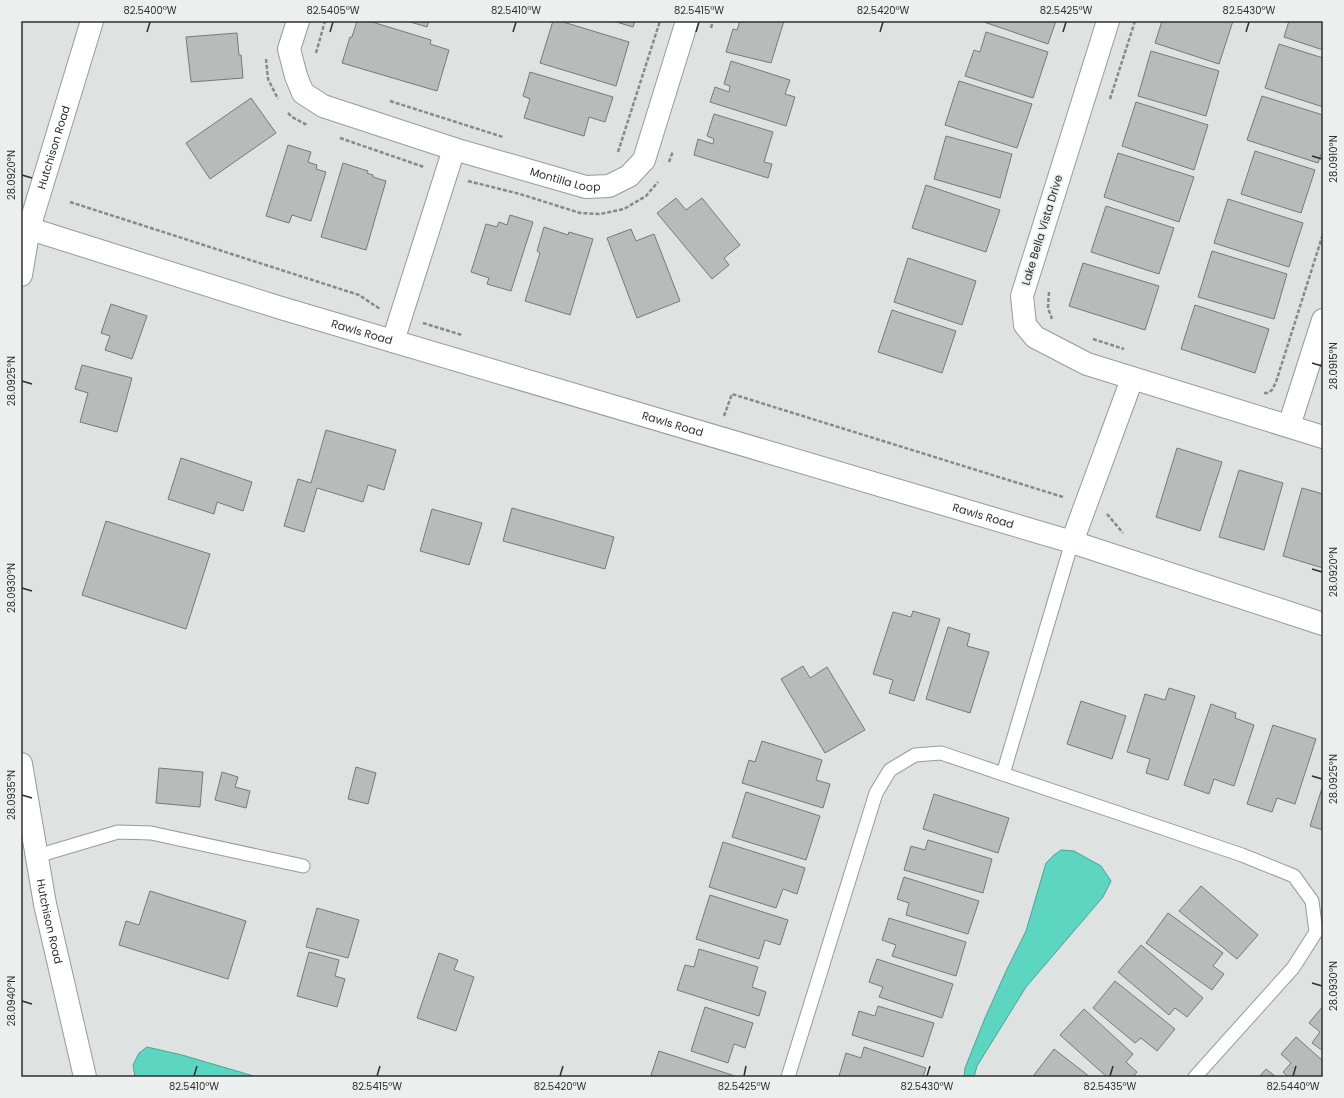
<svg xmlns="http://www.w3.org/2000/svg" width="1344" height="1098" font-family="Poppins,sans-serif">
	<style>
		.water { fill: #5cd5c1; stroke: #4ea395 }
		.building { fill: #b7bbba; stroke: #767a79 }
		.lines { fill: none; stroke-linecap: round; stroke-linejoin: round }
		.lane-casing { stroke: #979b9b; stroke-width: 15 }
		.street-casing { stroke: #979b9b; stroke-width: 24 }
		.secondary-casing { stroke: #979b9b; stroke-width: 24 }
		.path { stroke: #878a89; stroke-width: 2.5; stroke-dasharray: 4 2; stroke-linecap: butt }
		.lane { stroke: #fff; stroke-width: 13 }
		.street { stroke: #fff; stroke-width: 22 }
		.secondary { stroke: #fff; stroke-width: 22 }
		.ticks { fill: none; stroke: #2e2f2f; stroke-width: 1.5 }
		.labels { text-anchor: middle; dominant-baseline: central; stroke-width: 3.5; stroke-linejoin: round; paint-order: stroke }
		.street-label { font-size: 11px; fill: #2e2f2f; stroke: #ebefee }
		.neatline { fill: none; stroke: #2e2f2f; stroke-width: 1.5 }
		.ticks-label { font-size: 10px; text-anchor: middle; fill: #2e2f2f }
	</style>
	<rect width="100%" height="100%" fill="#dee2e1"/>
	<g class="water">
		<polygon points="1061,850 1074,851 1101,866 1111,881 1103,897 1026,987 977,1066 974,1077 964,1077 965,1068 985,1018 1007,969 1026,931 1046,863 1054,855"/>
		<polygon points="147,1047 182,1055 257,1077 135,1077 133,1065 139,1053"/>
	</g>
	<g class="building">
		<polygon points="357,21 369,21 431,40 430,44 449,50 437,91 342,63 350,37 352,37"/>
		<polygon points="407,21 429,21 427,27"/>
		<polygon points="553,21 560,21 629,42 616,86 540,63"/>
		<polygon points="613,21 635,21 633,27"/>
		<polygon points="740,21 784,21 771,63 726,52 733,29 737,30"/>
		<polygon points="984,21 1056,21 1048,44 984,22"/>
		<polygon points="1162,21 1233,21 1219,64 1155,43"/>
		<polygon points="1289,21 1323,21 1323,50 1284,37"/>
		<polygon points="986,32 1048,52 1033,98 965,76 974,50 980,52"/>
		<polygon points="237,33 239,55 241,55 243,78 191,82 186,37"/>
		<polygon points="1279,44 1323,58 1323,107 1265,88"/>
		<polygon points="1151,51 1219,71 1206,116 1138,96"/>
		<polygon points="731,61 790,80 785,94 795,97 786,126 710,102 715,87 729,92 730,86 724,84"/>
		<polygon points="530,72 613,97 605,122 589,117 584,136 524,118 530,99 523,96"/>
		<polygon points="959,81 1032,104 1017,148 945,125"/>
		<polygon points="1262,96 1323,115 1323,149 1318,163 1247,140"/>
		<polygon points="251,98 276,133 210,179 186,143"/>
		<polygon points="1136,102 1208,125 1194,170 1122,146"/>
		<polygon points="714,114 773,132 764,162 772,164 768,178 694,155 698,139 713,144 714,139 707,136"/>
		<polygon points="946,136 1012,154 1000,198 934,179"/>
		<polygon points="288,145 311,152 308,162 317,165 316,169 326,172 311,221 292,215 289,223 266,216"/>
		<polygon points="1255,151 1315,170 1301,213 1241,194"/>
		<polygon points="1118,153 1194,177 1179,222 1104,197"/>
		<polygon points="343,163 368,171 367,173 373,175 373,177 386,181 366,250 321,237"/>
		<polygon points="926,185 1000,210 986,252 912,228"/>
		<polygon points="676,198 686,210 702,198 740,245 724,258 729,265 712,279 657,213"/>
		<polygon points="1228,199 1303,223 1289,267 1214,243"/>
		<polygon points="1106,206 1174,228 1159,274 1091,252"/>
		<polygon points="510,215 533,222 511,291 487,284 489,278 471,272 486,224 497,227 499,222 507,225"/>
		<polygon points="544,227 568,235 569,232 593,239 570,315 525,301 540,253 537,251"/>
		<polygon points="631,229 636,241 654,234 680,301 637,318 607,238"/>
		<polygon points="1212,251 1287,274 1274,319 1198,297"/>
		<polygon points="908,258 976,281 962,325 894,302"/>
		<polygon points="1083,263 1159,286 1145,330 1069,306"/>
		<polygon points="111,304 147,316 132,359 105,350 110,336 101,333"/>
		<polygon points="1195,305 1269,329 1255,373 1181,349"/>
		<polygon points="892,310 956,331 942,373 878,352"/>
		<polygon points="82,365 132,378 117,432 80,422 88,393 75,389"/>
		<polygon points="326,430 396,450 384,490 368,485 363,502 317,488 304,532 284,526 298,479 311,483"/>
		<polygon points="1177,448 1222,462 1200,531 1156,517"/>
		<polygon points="181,458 252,482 243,511 217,502 214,514 168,499"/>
		<polygon points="1239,470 1283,483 1264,550 1219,537"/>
		<polygon points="1302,488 1323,494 1323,568 1283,556"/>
		<polygon points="512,508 614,537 605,569 503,541"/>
		<polygon points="432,509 482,523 469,565 420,551"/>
		<polygon points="106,521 210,554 186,629 82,595"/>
		<polygon points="913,611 940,619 914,701 889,693 893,680 873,674 893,612 911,617"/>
		<polygon points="948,627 970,634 967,646 989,652 970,713 926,699"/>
		<polygon points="803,666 810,678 827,667 865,730 825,753 781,679"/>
		<polygon points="1169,688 1195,696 1168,780 1146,773 1150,759 1127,752 1145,694 1165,700"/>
		<polygon points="1081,701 1126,716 1112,759 1067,744"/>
		<polygon points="1211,704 1236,713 1235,718 1254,725 1234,786 1214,779 1209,794 1184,785"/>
		<polygon points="1273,725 1316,739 1295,804 1277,798 1272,812 1247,804"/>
		<polygon points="762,741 822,760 816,780 830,784 823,808 742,783 749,760 755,762"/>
		<polygon points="356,767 376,773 368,804 348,799"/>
		<polygon points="159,768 203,772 200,807 156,803"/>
		<polygon points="222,772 238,777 235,787 250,791 246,808 215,800"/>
		<polygon points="1323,785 1323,830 1310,826"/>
		<polygon points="746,792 820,816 806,860 732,837"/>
		<polygon points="934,794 1009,818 998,853 923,829"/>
		<polygon points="928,840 992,859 983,893 904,870 911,846 925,850"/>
		<polygon points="723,842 805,868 797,894 783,889 776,908 709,887"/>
		<polygon points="904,877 979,901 968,934 906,915 909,903 897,899"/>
		<polygon points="1201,886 1258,935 1237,959 1179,911"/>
		<polygon points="150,891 246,921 228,979 119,945 126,921 139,925"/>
		<polygon points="710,895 788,920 780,945 765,940 759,959 696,939"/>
		<polygon points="317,908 359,920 348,958 306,947"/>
		<polygon points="1168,913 1223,953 1213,966 1224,974 1212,990 1146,943"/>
		<polygon points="889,918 966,942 956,976 892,956 896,945 882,940"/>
		<polygon points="1141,945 1203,998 1187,1017 1175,1008 1169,1015 1118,972"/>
		<polygon points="699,949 758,967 752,987 766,992 759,1016 677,990 685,965 694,967"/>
		<polygon points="309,952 339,960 335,976 345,979 337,1007 297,996"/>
		<polygon points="439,953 458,960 454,970 474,977 456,1031 417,1018"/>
		<polygon points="877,959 953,984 942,1018 879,997 883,987 869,982"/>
		<polygon points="1115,981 1175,1029 1157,1051 1141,1038 1135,1043 1093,1008"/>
		<polygon points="878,1006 934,1023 923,1057 852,1035 859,1011 875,1016"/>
		<polygon points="1323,1006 1323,1051 1312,1043 1320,1032 1309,1023"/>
		<polygon points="705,1007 753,1023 745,1048 734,1044 728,1063 691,1051"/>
		<polygon points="1084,1009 1133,1054 1126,1062 1137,1072 1133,1077 1107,1077 1060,1035"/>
		<polygon points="1296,1037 1323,1061 1323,1077 1288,1077 1283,1072 1291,1063 1281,1054"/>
		<polygon points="864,1047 926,1068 923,1077 844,1077 839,1076 846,1053 861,1058"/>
		<polygon points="1054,1049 1090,1077 1037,1077 1034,1075"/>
		<polygon points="659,1051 738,1077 656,1077 651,1075"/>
		<polygon points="1266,1069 1276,1077 1259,1077"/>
	</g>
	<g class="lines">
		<defs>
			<g id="lane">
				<polyline points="1003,774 1072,542"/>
				<polyline points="37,856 118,832 151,833 303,866"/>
				<polyline points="788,1077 876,793 890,770 915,755 941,753 1242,855 1294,876 1312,901 1316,932 1293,968 1195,1077"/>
			</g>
			<g id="street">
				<path id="s1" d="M298,21L289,49L296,76L303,93L323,106L454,149L586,187L609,186L629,176L644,160L687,21"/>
				<polyline points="1108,21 1022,296 1025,325 1035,337 1087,364 1323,437"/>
				<path id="s2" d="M21,226L281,308L1072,542L1323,624"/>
				<polyline points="393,341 454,149"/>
				<polyline points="1289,426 1323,320"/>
				<polyline points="1072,542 1132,379"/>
			</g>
			<g id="secondary">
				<path id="s3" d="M21,275L29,228L92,21"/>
				<path id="s4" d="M21,764L45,904L85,1077"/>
			</g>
		</defs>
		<use href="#lane" class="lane-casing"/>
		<use href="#street" class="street-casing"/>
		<use href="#secondary" class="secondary-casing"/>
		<g class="path">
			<polyline points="711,28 713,21"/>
			<polyline points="316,53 325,21"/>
			<polyline points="266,59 268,79 278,99"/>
			<polyline points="1110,99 1135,21"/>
			<polyline points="390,101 503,137"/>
			<polyline points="288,113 292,117 307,125"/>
			<polyline points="340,138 424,167"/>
			<polyline points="618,152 660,21"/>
			<polyline points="669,162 673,151"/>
			<polyline points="468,181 520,194 580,213 600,214 624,209 646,196 658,182"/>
			<polyline points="70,202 359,295 380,309"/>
			<polyline points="1049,292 1048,308 1052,319"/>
			<polyline points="423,323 462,335"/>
			<polyline points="1093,339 1124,349"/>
			<polyline points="1264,393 1267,393 1272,390 1276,382 1323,234"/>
			<polyline points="724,416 732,394 1063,497"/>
			<polyline points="1107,514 1123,533"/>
		</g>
		<use href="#lane" class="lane"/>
		<use href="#street" class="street"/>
		<use href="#secondary" class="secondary"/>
	</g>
	<path class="ticks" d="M147,32L150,22M330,32L333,22M513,32L516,22M696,32L699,22M880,32L883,22M1063,32L1066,22M1246,32L1249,22M1312,156L1322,159M22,175L32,178M1312,363L1322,366M22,381L32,384M1312,569L1322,572M22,588L32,591M1312,776L1322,779M22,795L32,798M1312,983L1322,986M22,1001L32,1004M194,1076L197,1066M377,1076L380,1066M560,1076L563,1066M744,1076L746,1066M927,1076L930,1066M1110,1076L1113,1066M1293,1076L1296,1066"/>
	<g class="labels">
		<g class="street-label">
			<text stroke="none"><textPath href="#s3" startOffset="132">Hutchison Road</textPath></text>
			<text stroke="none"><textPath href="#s1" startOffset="353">Montilla Loop</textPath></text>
			<text transform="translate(1042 230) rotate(-73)">Lake Bella Vista Drive</text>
			<text stroke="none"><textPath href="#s2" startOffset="357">Rawls Road</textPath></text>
			<text stroke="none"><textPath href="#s2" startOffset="681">Rawls Road</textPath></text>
			<text stroke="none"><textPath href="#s2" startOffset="1005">Rawls Road</textPath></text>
			<text stroke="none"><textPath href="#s4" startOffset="160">Hutchison Road</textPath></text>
		</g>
	</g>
	<rect width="1344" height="1098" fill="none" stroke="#ebefee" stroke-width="44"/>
	<rect x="22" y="22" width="1300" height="1054" class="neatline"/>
	<g class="ticks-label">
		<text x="150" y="14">82.5400°W</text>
		<text x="333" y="14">82.5405°W</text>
		<text x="516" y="14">82.5410°W</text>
		<text x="699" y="14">82.5415°W</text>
		<text x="883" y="14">82.5420°W</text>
		<text x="1066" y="14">82.5425°W</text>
		<text x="1249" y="14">82.5430°W</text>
		<text transform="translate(1333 159) rotate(-90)" y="4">28.0910°N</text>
		<text transform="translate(11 175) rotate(-90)" y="4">28.0920°N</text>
		<text transform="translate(1333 366) rotate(-90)" y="4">28.0915°N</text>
		<text transform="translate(11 381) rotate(-90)" y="4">28.0925°N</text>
		<text transform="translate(1333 572) rotate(-90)" y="4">28.0920°N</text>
		<text transform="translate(11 588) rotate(-90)" y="4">28.0930°N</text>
		<text transform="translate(1333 779) rotate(-90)" y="4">28.0925°N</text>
		<text transform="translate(11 795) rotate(-90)" y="4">28.0935°N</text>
		<text transform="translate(1333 986) rotate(-90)" y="4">28.0930°N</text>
		<text transform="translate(11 1001) rotate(-90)" y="4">28.0940°N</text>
		<text x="194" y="1090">82.5410°W</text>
		<text x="377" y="1090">82.5415°W</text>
		<text x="560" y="1090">82.5420°W</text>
		<text x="744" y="1090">82.5425°W</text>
		<text x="927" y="1090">82.5430°W</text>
		<text x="1110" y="1090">82.5435°W</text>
		<text x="1293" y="1090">82.5440°W</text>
	</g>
</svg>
